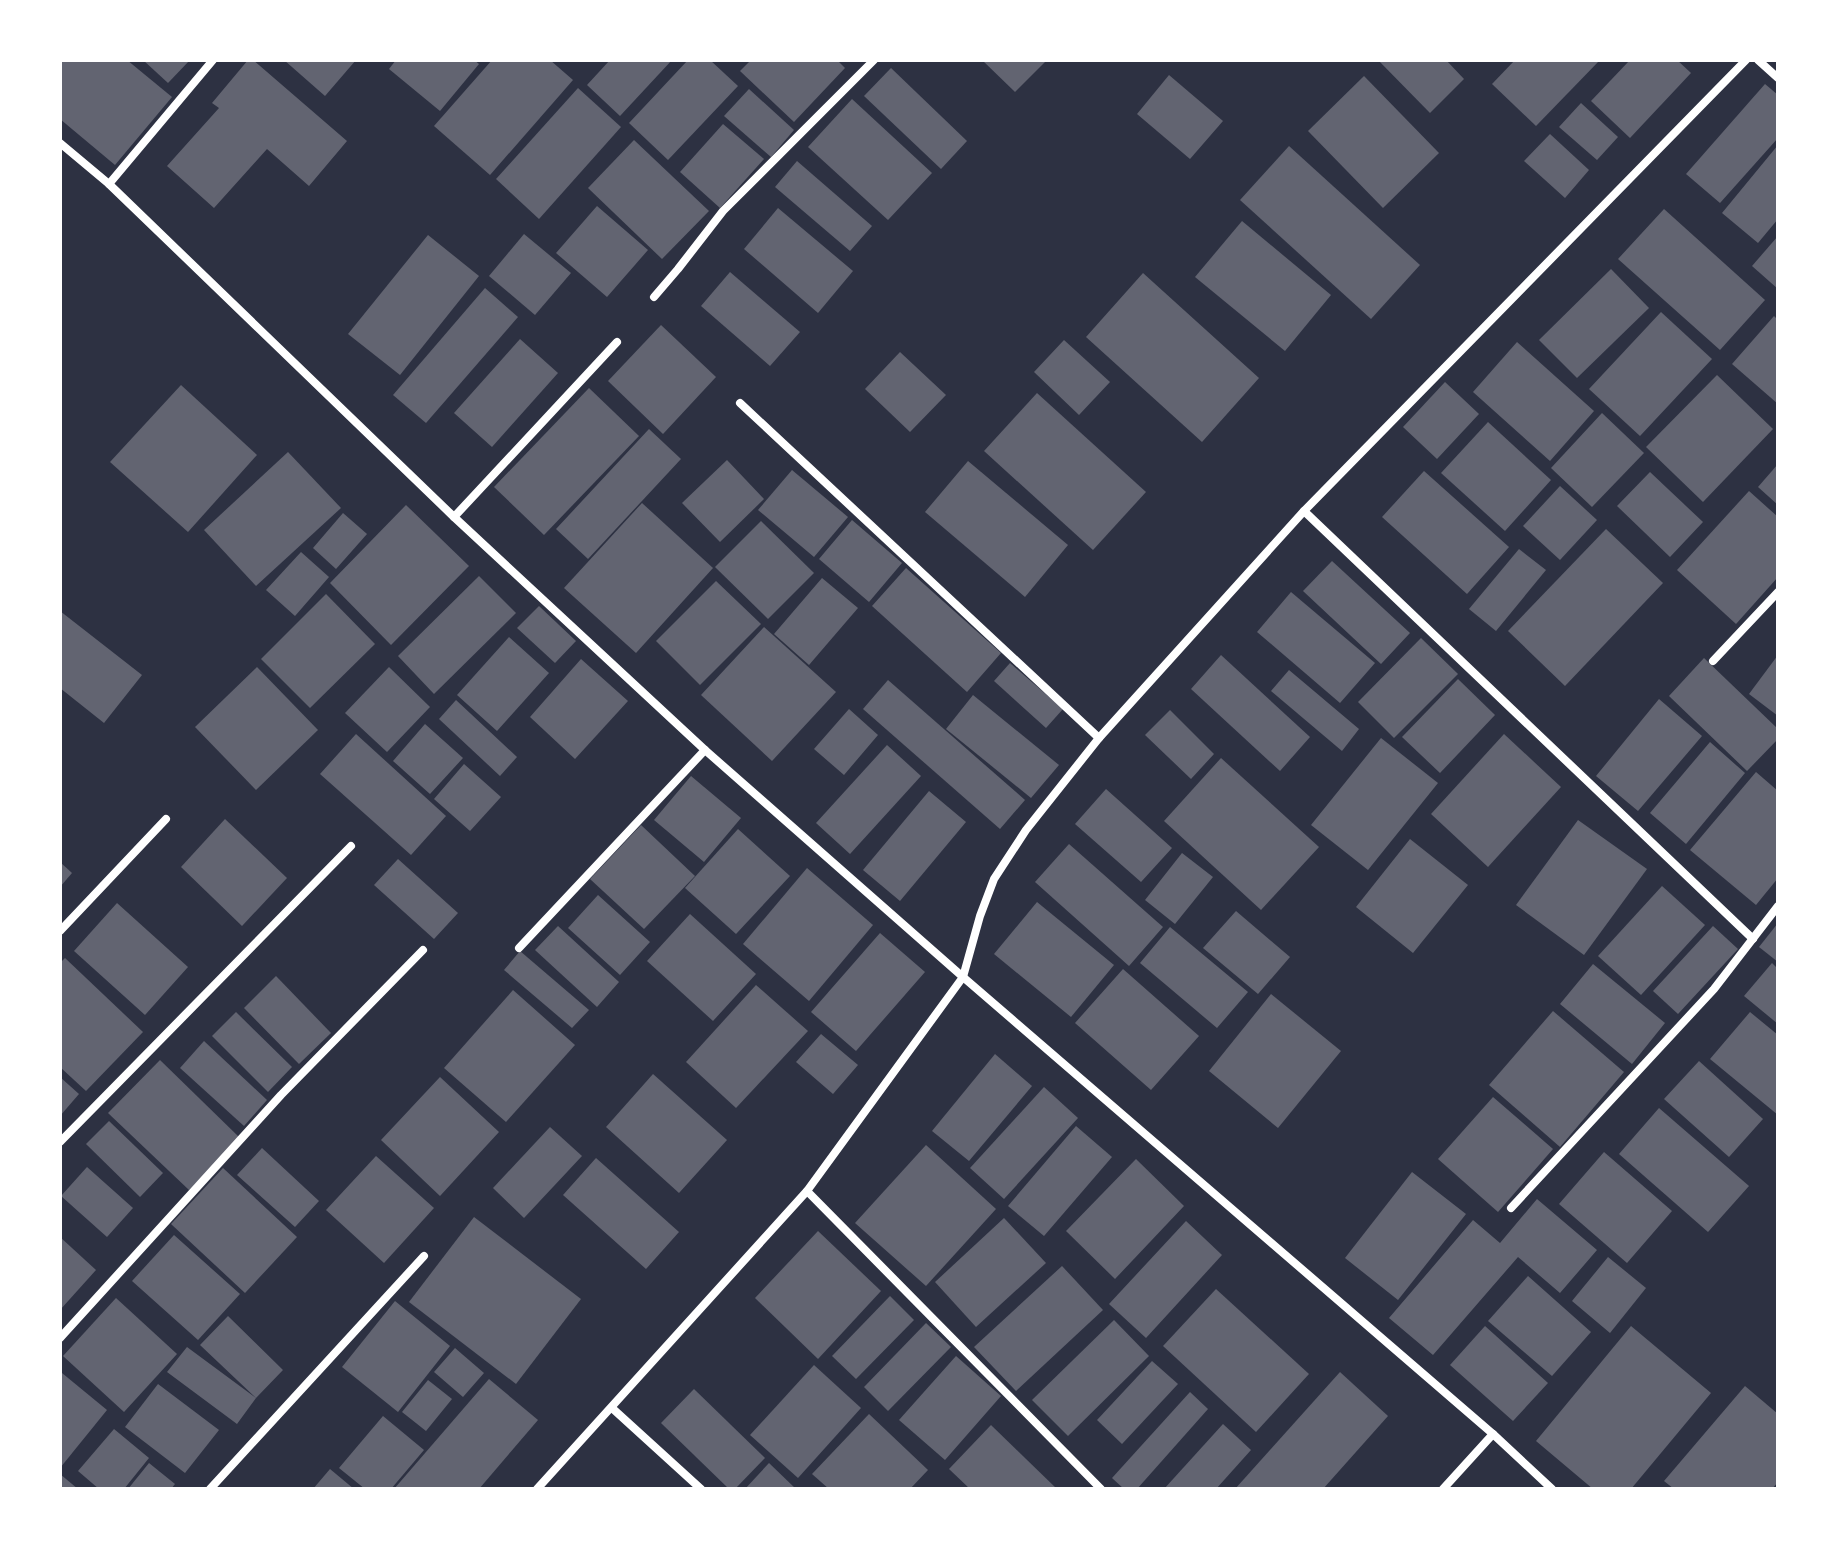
<svg xmlns="http://www.w3.org/2000/svg" width="1838" height="1549" font-family="'Public Sans',sans-serif">
	<style>
		.building { fill: #626471 }
		.lines { fill: none; stroke-linecap: round; stroke-linejoin: round }
		.minor { stroke: #fff; stroke-width: 8 }
	</style>
	<rect width="100%" height="100%" fill="#2d3142"/>
	<g class="building">
		<polygon points="60,60 127,60 172,97 115,165 60,119"/>
		<polygon points="143,60 190,60 168,83"/>
		<polygon points="248,60 253,60 347,141 309,186 267,149 214,208 167,166 219,108 212,103"/>
		<polygon points="284,60 356,60 325,96"/>
		<polygon points="396,60 474,60 479,64 440,111 389,69"/>
		<polygon points="492,60 550,60 573,80 490,175 434,126"/>
		<polygon points="610,60 672,60 620,116 587,85"/>
		<polygon points="688,60 710,60 738,86 668,160 629,123"/>
		<polygon points="751,60 837,60 845,68 794,122 740,71"/>
		<polygon points="982,60 1047,60 1015,92"/>
		<polygon points="1378,60 1446,60 1464,79 1430,113"/>
		<polygon points="1515,60 1600,60 1536,126 1492,84"/>
		<polygon points="1630,60 1677,60 1691,73 1630,138 1591,101"/>
		<polygon points="891,68 967,141 941,169 864,96"/>
		<polygon points="1169,75 1223,121 1190,159 1137,114"/>
		<polygon points="1364,76 1439,153 1383,208 1308,131"/>
		<polygon points="1765,84 1778,95 1778,138 1720,203 1686,174"/>
		<polygon points="578,88 621,127 539,219 496,179"/>
		<polygon points="749,89 794,130 771,157 724,116"/>
		<polygon points="852,99 932,173 888,220 808,147"/>
		<polygon points="1581,103 1618,137 1597,160 1559,127"/>
		<polygon points="723,124 764,159 720,208 680,172"/>
		<polygon points="1550,134 1589,170 1565,198 1524,161"/>
		<polygon points="634,140 709,211 662,259 588,188"/>
		<polygon points="1778,145 1778,219 1758,243 1722,213"/>
		<polygon points="1289,146 1420,265 1371,319 1240,200"/>
		<polygon points="797,161 872,226 850,251 775,187"/>
		<polygon points="597,206 648,250 607,297 556,253"/>
		<polygon points="778,208 853,271 818,313 744,249"/>
		<polygon points="1664,209 1765,300 1720,350 1618,259"/>
		<polygon points="1242,221 1331,295 1285,351 1195,277"/>
		<polygon points="524,234 571,273 535,315 489,276"/>
		<polygon points="428,235 479,276 400,375 348,334"/>
		<polygon points="1778,236 1778,289 1752,266"/>
		<polygon points="1611,269 1649,308 1577,378 1539,340"/>
		<polygon points="730,272 800,332 770,366 701,306"/>
		<polygon points="1143,273 1259,378 1202,442 1086,337"/>
		<polygon points="485,288 518,317 426,423 393,395"/>
		<polygon points="1661,312 1712,359 1640,436 1589,389"/>
		<polygon points="1774,316 1778,320 1778,404 1732,364"/>
		<polygon points="661,325 716,377 663,434 608,381"/>
		<polygon points="520,339 558,373 492,447 454,413"/>
		<polygon points="1064,340 1110,382 1079,415 1034,372"/>
		<polygon points="1517,342 1594,411 1550,461 1473,392"/>
		<polygon points="900,352 946,395 910,432 865,389"/>
		<polygon points="1717,375 1773,429 1703,502 1646,447"/>
		<polygon points="1445,382 1479,414 1437,459 1403,427"/>
		<polygon points="181,385 257,455 188,532 110,462"/>
		<polygon points="589,388 639,436 544,535 494,487"/>
		<polygon points="1037,393 1146,492 1093,550 984,451"/>
		<polygon points="1602,413 1644,453 1592,507 1551,468"/>
		<polygon points="1488,422 1551,480 1505,531 1441,473"/>
		<polygon points="649,429 681,459 588,559 556,529"/>
		<polygon points="288,452 341,508 256,586 204,530"/>
		<polygon points="727,460 764,499 720,542 682,503"/>
		<polygon points="968,461 1068,545 1025,597 925,512"/>
		<polygon points="1778,464 1778,505 1758,487"/>
		<polygon points="792,470 848,517 814,557 758,510"/>
		<polygon points="1424,471 1509,547 1467,594 1382,517"/>
		<polygon points="1650,472 1703,522 1670,557 1617,506"/>
		<polygon points="1560,486 1597,520 1560,560 1523,526"/>
		<polygon points="1749,491 1778,517 1778,577 1736,624 1677,570"/>
		<polygon points="642,503 713,568 636,653 564,588"/>
		<polygon points="406,505 469,566 391,645 330,583"/>
		<polygon points="343,513 367,534 336,569 313,548"/>
		<polygon points="852,520 902,563 869,602 819,559"/>
		<polygon points="761,521 814,573 768,619 715,567"/>
		<polygon points="1606,529 1663,583 1565,686 1508,631"/>
		<polygon points="1519,549 1546,570 1496,631 1469,609"/>
		<polygon points="301,552 329,577 295,616 266,590"/>
		<polygon points="1332,561 1410,633 1381,664 1303,591"/>
		<polygon points="906,568 1001,653 967,692 872,606"/>
		<polygon points="479,576 516,613 434,694 398,656"/>
		<polygon points="822,578 858,608 809,665 774,634"/>
		<polygon points="716,581 761,624 700,685 656,641"/>
		<polygon points="1291,592 1375,663 1340,703 1257,632"/>
		<polygon points="326,594 375,644 310,708 261,659"/>
		<polygon points="539,606 576,641 555,663 517,628"/>
		<polygon points="60,611 142,675 104,723 60,688"/>
		<polygon points="764,627 836,692 772,761 701,695"/>
		<polygon points="509,637 549,673 497,731 457,695"/>
		<polygon points="1421,638 1458,674 1394,738 1358,702"/>
		<polygon points="1221,655 1310,737 1280,771 1191,689"/>
		<polygon points="1778,655 1778,716 1749,694"/>
		<polygon points="1704,658 1778,729 1778,739 1747,771 1669,696"/>
		<polygon points="581,659 628,701 575,759 530,717"/>
		<polygon points="1010,663 1063,709 1046,728 994,681"/>
		<polygon points="257,667 318,730 256,790 195,727"/>
		<polygon points="389,667 430,707 387,752 345,713"/>
		<polygon points="1289,670 1359,729 1342,751 1271,691"/>
		<polygon points="1458,679 1495,715 1440,773 1402,737"/>
		<polygon points="888,680 1025,800 1000,829 863,709"/>
		<polygon points="973,695 1059,765 1031,798 946,729"/>
		<polygon points="1659,699 1702,736 1638,811 1596,776"/>
		<polygon points="456,700 517,757 500,776 439,719"/>
		<polygon points="849,709 878,735 844,775 814,749"/>
		<polygon points="1170,710 1214,754 1191,779 1145,735"/>
		<polygon points="425,724 463,758 430,794 393,761"/>
		<polygon points="356,734 446,816 411,855 320,774"/>
		<polygon points="1504,734 1561,787 1488,867 1431,814"/>
		<polygon points="1381,738 1438,783 1368,870 1311,825"/>
		<polygon points="1710,742 1745,773 1686,844 1650,813"/>
		<polygon points="887,745 921,776 850,854 816,823"/>
		<polygon points="1221,758 1319,847 1261,910 1164,821"/>
		<polygon points="464,764 501,797 470,831 434,799"/>
		<polygon points="1756,772 1778,791 1778,878 1756,905 1690,850"/>
		<polygon points="691,776 741,818 704,862 654,820"/>
		<polygon points="1106,789 1172,848 1141,882 1075,824"/>
		<polygon points="929,791 966,822 900,901 863,870"/>
		<polygon points="225,819 287,878 242,926 181,867"/>
		<polygon points="1578,820 1647,869 1584,955 1516,905"/>
		<polygon points="641,825 695,876 644,929 590,879"/>
		<polygon points="738,829 790,876 736,934 685,888"/>
		<polygon points="1410,839 1468,885 1413,953 1356,907"/>
		<polygon points="1069,844 1163,927 1129,966 1035,882"/>
		<polygon points="1182,853 1213,877 1175,924 1145,900"/>
		<polygon points="398,859 458,913 434,939 374,885"/>
		<polygon points="60,862 72,873 60,887"/>
		<polygon points="807,868 873,925 809,1001 743,944"/>
		<polygon points="1662,886 1705,925 1641,995 1598,956"/>
		<polygon points="598,895 650,942 620,975 568,928"/>
		<polygon points="1037,902 1114,965 1071,1017 994,954"/>
		<polygon points="117,903 188,967 145,1015 74,951"/>
		<polygon points="1236,911 1290,957 1258,994 1203,948"/>
		<polygon points="690,914 756,974 713,1021 647,961"/>
		<polygon points="1778,923 1778,962 1759,947"/>
		<polygon points="558,926 619,982 597,1007 535,950"/>
		<polygon points="1713,926 1738,949 1678,1014 1653,991"/>
		<polygon points="1170,927 1248,992 1217,1028 1140,963"/>
		<polygon points="880,933 925,972 856,1051 811,1012"/>
		<polygon points="520,951 589,1010 572,1028 504,970"/>
		<polygon points="65,958 143,1032 86,1091 60,1067 60,963"/>
		<polygon points="1772,963 1778,969 1778,1024 1744,996"/>
		<polygon points="1593,964 1665,1023 1632,1064 1560,1004"/>
		<polygon points="1123,969 1199,1036 1151,1090 1075,1023"/>
		<polygon points="276,976 331,1033 299,1064 244,1008"/>
		<polygon points="756,985 808,1031 736,1108 686,1062"/>
		<polygon points="513,990 575,1045 506,1122 444,1068"/>
		<polygon points="1271,994 1341,1051 1278,1128 1209,1071"/>
		<polygon points="1553,1011 1624,1072 1560,1147 1489,1085"/>
		<polygon points="236,1012 292,1067 268,1092 212,1036"/>
		<polygon points="1750,1012 1778,1035 1778,1115 1710,1059"/>
		<polygon points="821,1034 858,1065 833,1094 796,1062"/>
		<polygon points="204,1041 267,1100 244,1126 180,1068"/>
		<polygon points="995,1054 1032,1086 969,1161 932,1131"/>
		<polygon points="160,1060 240,1138 189,1190 108,1113"/>
		<polygon points="1699,1061 1763,1119 1729,1157 1664,1099"/>
		<polygon points="653,1074 727,1140 679,1193 606,1127"/>
		<polygon points="60,1077 79,1094 60,1116"/>
		<polygon points="440,1077 499,1132 440,1196 381,1140"/>
		<polygon points="1044,1087 1078,1118 1004,1199 970,1168"/>
		<polygon points="1493,1097 1553,1149 1498,1212 1438,1159"/>
		<polygon points="1659,1108 1749,1186 1708,1232 1619,1154"/>
		<polygon points="109,1121 163,1173 140,1197 86,1144"/>
		<polygon points="1076,1126 1112,1157 1044,1236 1008,1206"/>
		<polygon points="550,1127 582,1156 524,1218 493,1188"/>
		<polygon points="926,1145 996,1209 926,1286 855,1223"/>
		<polygon points="262,1148 319,1201 295,1227 237,1175"/>
		<polygon points="1604,1152 1672,1211 1627,1263 1559,1204"/>
		<polygon points="376,1156 434,1208 384,1263 326,1210"/>
		<polygon points="596,1158 679,1232 646,1269 563,1195"/>
		<polygon points="1136,1159 1184,1206 1115,1279 1066,1231"/>
		<polygon points="87,1167 133,1208 107,1237 61,1196"/>
		<polygon points="223,1168 297,1237 245,1293 171,1224"/>
		<polygon points="1412,1172 1466,1214 1398,1300 1345,1258"/>
		<polygon points="1537,1199 1597,1250 1560,1293 1518,1257 1433,1355 1389,1318 1473,1220 1500,1243"/>
		<polygon points="474,1217 581,1299 516,1384 409,1302"/>
		<polygon points="1004,1218 1046,1263 976,1327 935,1282"/>
		<polygon points="1186,1221 1222,1255 1146,1338 1109,1304"/>
		<polygon points="818,1231 881,1291 818,1359 755,1298"/>
		<polygon points="174,1235 240,1294 198,1340 132,1281"/>
		<polygon points="60,1237 96,1270 60,1310"/>
		<polygon points="1608,1257 1646,1288 1610,1333 1572,1301"/>
		<polygon points="1062,1266 1103,1310 1016,1391 974,1347"/>
		<polygon points="1528,1276 1591,1332 1552,1376 1488,1321"/>
		<polygon points="1216,1289 1309,1374 1256,1432 1163,1346"/>
		<polygon points="890,1296 914,1320 856,1379 832,1356"/>
		<polygon points="116,1298 177,1354 124,1412 63,1356"/>
		<polygon points="395,1301 450,1346 398,1412 342,1367"/>
		<polygon points="228,1316 283,1370 256,1398 237,1424 167,1372 187,1347 256,1398 200,1345"/>
		<polygon points="1114,1320 1149,1356 1068,1436 1032,1400"/>
		<polygon points="926,1323 951,1347 888,1411 864,1387"/>
		<polygon points="1485,1326 1548,1383 1513,1421 1450,1365"/>
		<polygon points="1631,1326 1711,1393 1631,1489 1593,1489 1536,1441"/>
		<polygon points="455,1348 484,1373 463,1397 434,1372"/>
		<polygon points="956,1356 1001,1396 945,1460 899,1420"/>
		<polygon points="1152,1361 1178,1384 1122,1444 1097,1420"/>
		<polygon points="814,1365 861,1408 798,1478 750,1435"/>
		<polygon points="1340,1372 1388,1416 1323,1489 1235,1489"/>
		<polygon points="62,1373 107,1410 60,1468 60,1375"/>
		<polygon points="489,1379 538,1420 479,1489 394,1489"/>
		<polygon points="428,1380 452,1399 426,1431 402,1412"/>
		<polygon points="158,1384 219,1430 185,1473 125,1427"/>
		<polygon points="1745,1386 1778,1414 1778,1482 1772,1489 1674,1489 1664,1481"/>
		<polygon points="694,1389 765,1458 735,1489 729,1489 661,1423"/>
		<polygon points="1190,1392 1208,1409 1137,1489 1124,1489 1112,1478"/>
		<polygon points="869,1414 928,1470 910,1489 829,1489 812,1474"/>
		<polygon points="383,1416 424,1450 391,1489 365,1489 339,1468"/>
		<polygon points="1223,1424 1251,1450 1216,1489 1164,1489"/>
		<polygon points="991,1425 1057,1489 970,1489 949,1469"/>
		<polygon points="114,1429 149,1458 124,1489 99,1489 78,1471"/>
		<polygon points="149,1463 175,1484 171,1489 128,1489"/>
		<polygon points="769,1463 796,1489 745,1489"/>
		<polygon points="330,1469 354,1489 313,1489"/>
		<polygon points="60,1474 78,1489 60,1489"/>
	</g>
	<g class="lines">
		<g class="minor">
			<polyline points="1758,60 1778,78"/>
			<polyline points="60,143 109,184 454,517 705,750 963,977 1493,1434 1552,1489"/>
			<polyline points="109,184 213,60"/>
			<polyline points="654,297 678,269 723,211 874,60"/>
			<polyline points="740,403 1099,738"/>
			<polyline points="1304,511 1753,939"/>
			<polyline points="454,517 617,342"/>
			<polyline points="1713,661 1778,592"/>
			<polyline points="60,931 166,819"/>
			<polyline points="519,948 705,750"/>
			<polyline points="60,1142 351,846"/>
			<polyline points="807,1191 1101,1489"/>
			<polyline points="1511,1208 1714,989 1778,906"/>
			<polyline points="60,1338 281,1095 423,950"/>
			<polyline points="612,1408 701,1489"/>
			<polyline points="210,1489 424,1256"/>
			<polyline points="537,1489 807,1191 963,977 980,916 994,879 1026,830 1099,738 1304,511 1746,60"/>
			<polyline points="1443,1489 1493,1434"/>
		</g>
	</g>
	<rect width="1838" height="1549" fill="none" stroke="#ffffff" stroke-width="124"/>
</svg>
